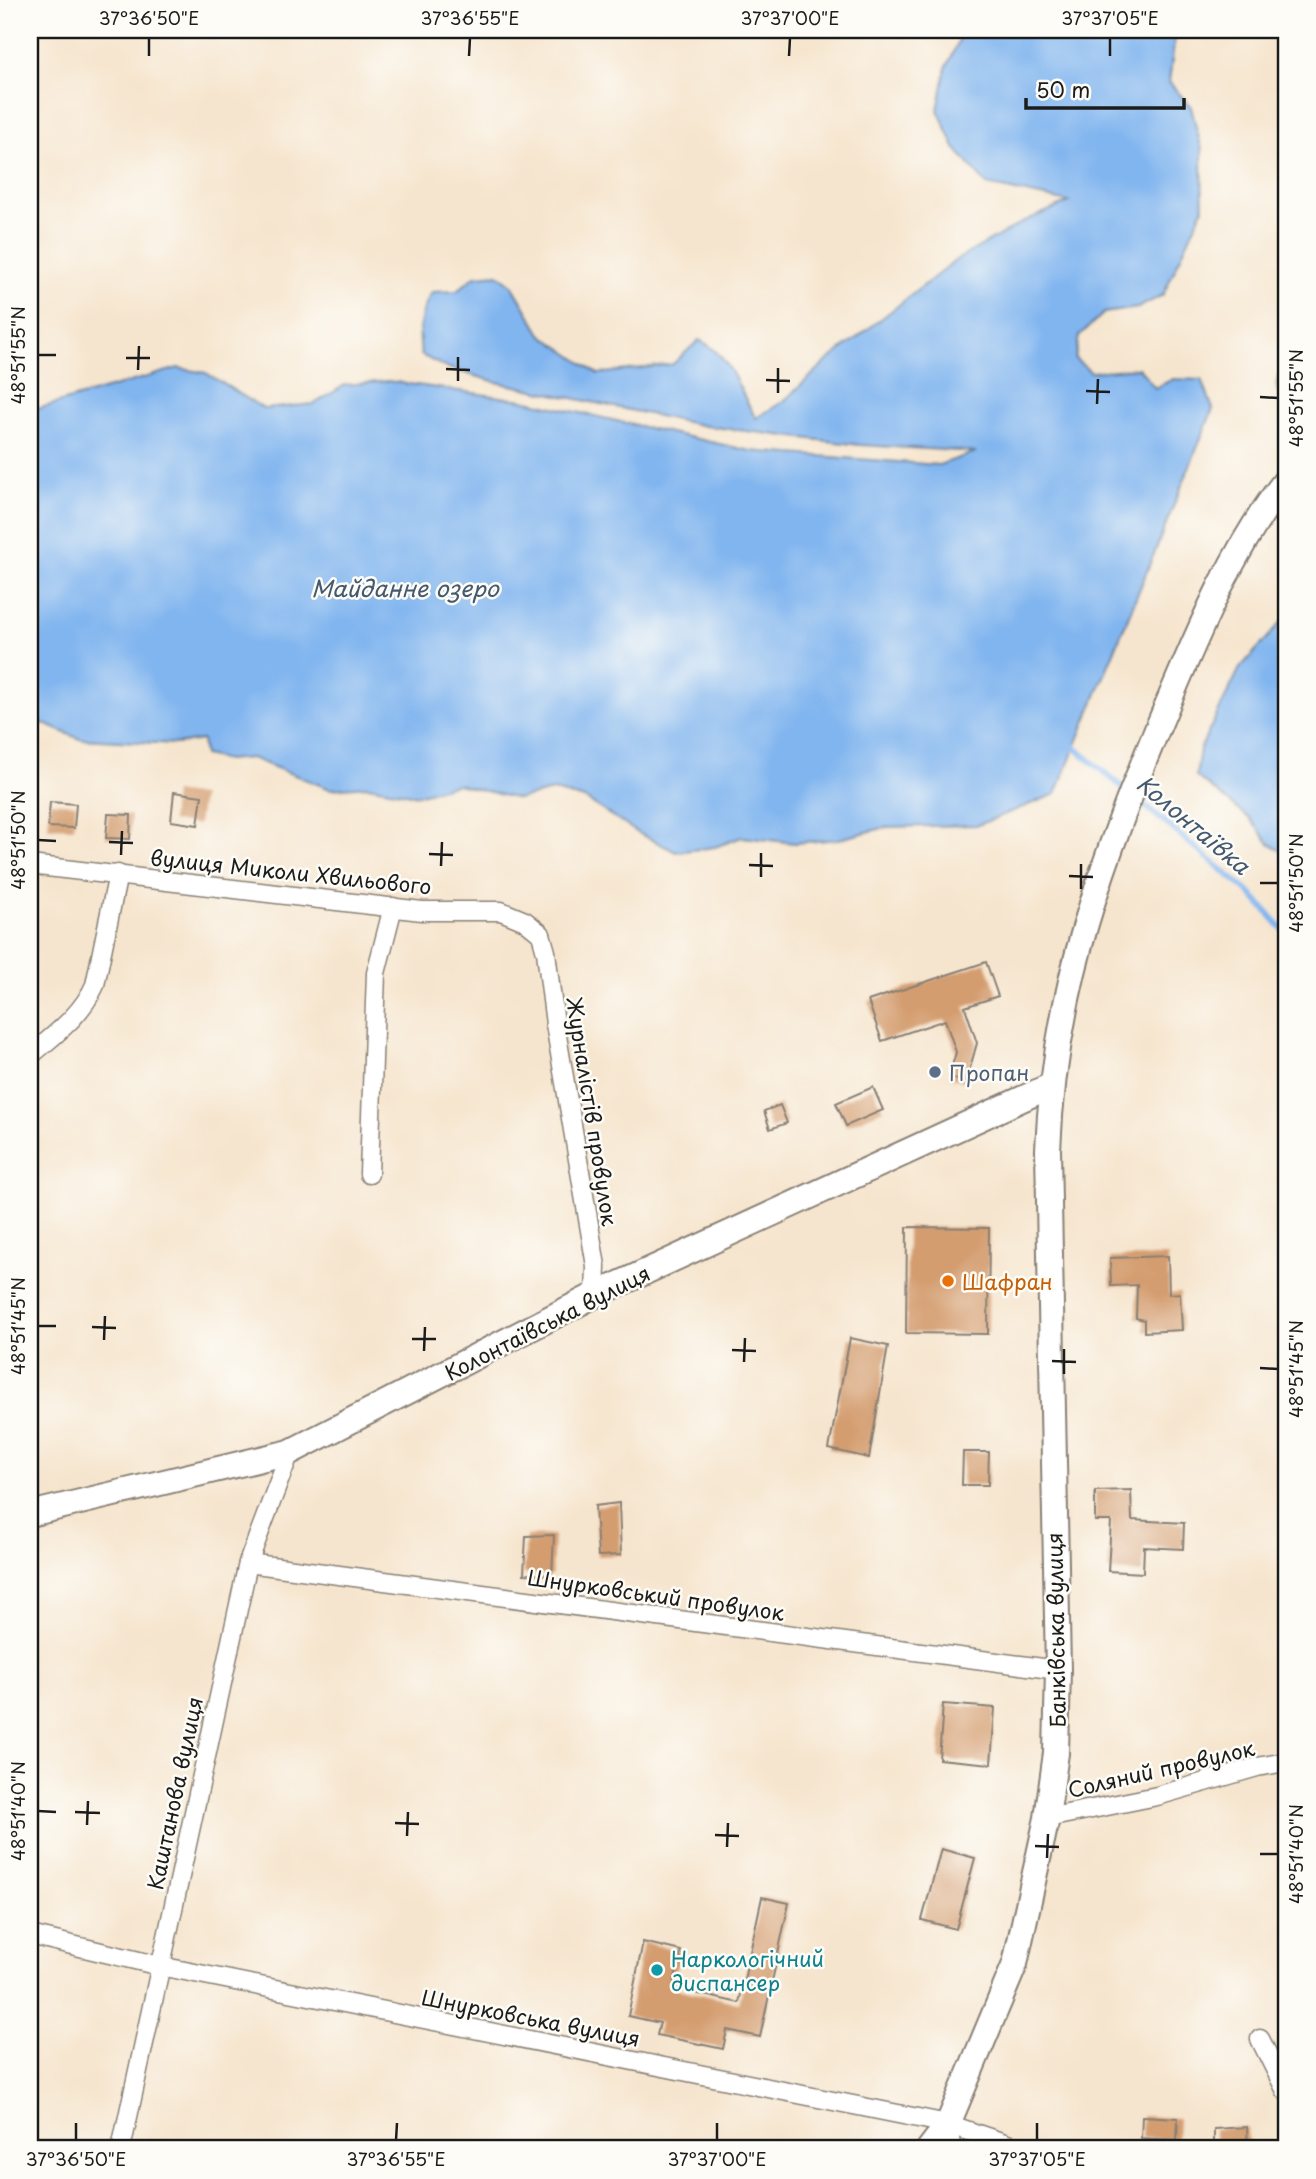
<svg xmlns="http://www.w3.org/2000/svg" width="1316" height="2179" font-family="'Playpen Sans',sans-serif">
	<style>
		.green { fill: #8ddb9a; stroke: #547c5b; stroke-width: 2 }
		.water { fill: #81b5ef; stroke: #4e6886; stroke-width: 2 }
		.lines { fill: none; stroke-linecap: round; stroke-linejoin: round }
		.stream { stroke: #81b5ef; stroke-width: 6 }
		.building { fill: #d49d70 }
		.street-casing { stroke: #898075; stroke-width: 21 }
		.secondary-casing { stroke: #898075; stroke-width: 28 }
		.street { stroke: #fff; stroke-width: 18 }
		.secondary { stroke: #fff; stroke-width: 24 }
		.ticks { fill: none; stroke: #1c1c1c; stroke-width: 2.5 }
		.service-dot { fill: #5c6f8a; stroke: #fdfcf7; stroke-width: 2.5 }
		.food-dot { fill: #e8710a; stroke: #fdfcf7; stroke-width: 2.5 }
		.culture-dot { fill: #0f9aa8; stroke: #fdfcf7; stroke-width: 2.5 }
		.labels { text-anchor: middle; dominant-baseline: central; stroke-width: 5; stroke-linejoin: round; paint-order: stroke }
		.street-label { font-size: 21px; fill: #1c1c1c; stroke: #fdfcf7 }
		.service-label { font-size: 21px; fill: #4e5e75; stroke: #fdfcf7; text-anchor: start }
		.food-label { font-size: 21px; fill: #c56008; stroke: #fdfcf7; text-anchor: start }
		.culture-label { font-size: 21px; fill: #0d838f; stroke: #fdfcf7; text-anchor: start }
		.water-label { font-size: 23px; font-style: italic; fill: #445970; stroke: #fdfcf7 }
		.neatline { fill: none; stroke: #1c1c1c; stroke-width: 2.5 }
		.ticks-label { font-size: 18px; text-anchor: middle; fill: #1c1c1c }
	</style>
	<rect width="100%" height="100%" fill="#fdfcf7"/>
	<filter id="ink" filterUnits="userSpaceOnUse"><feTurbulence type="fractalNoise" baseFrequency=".0143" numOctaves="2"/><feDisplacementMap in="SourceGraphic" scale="14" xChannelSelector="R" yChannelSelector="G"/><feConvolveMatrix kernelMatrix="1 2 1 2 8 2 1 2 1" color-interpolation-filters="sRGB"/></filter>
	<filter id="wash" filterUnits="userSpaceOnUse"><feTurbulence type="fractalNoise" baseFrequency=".00686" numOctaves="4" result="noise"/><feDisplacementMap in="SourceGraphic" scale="28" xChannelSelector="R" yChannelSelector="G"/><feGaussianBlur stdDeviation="1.57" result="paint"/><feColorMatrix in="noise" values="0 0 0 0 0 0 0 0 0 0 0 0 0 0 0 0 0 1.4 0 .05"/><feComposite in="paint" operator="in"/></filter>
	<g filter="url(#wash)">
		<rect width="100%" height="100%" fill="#f6e5ce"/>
		<polygon class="green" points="1286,357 1286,399 1280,397 1276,384"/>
		<g class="water">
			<path d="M964,30H1176L1169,82L1191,107L1202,150L1203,209L1163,295L1138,308L1104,313L1079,336L1075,359L1091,372L1139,368L1155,388L1173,379L1202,380L1213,409L1056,794L978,825L887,827L839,839L795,843L742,837L715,847L676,852L638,833L585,799L553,791L518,799L457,784L417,795L368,786L330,789L251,758L227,760L204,755L202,740L177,744L80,739L30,718V411L178,368L206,373L264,409L314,404L345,385L388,381L523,400L751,451L939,465L976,452L860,445L705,426L496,382L445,367L421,355C418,330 419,314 432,292L457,291L475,276L498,274L512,285L541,334L598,374L673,364L699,340C731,355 738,390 756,418L784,401L826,362L956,260L1025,221L1069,202L987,185L955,148L938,110L946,68Z"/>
			<polygon points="1286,617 1286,854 1270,844 1250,819 1196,776 1200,749 1240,668"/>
		</g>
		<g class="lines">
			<g class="stream">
				<polyline points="1073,741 1074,747 1126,790"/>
				<polyline points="1137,799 1251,894 1286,933"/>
			</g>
		</g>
		<g id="blocks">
			<g class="building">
				<polygon points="174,792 202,796 198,825 171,821"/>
				<polygon points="50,802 76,804 74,828 48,827"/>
				<polygon points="108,814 131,815 130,839 106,838"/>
				<polygon points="986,962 998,996 965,1007 977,1043 966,1082 949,1077 956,1052 945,1020 882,1041 868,1001"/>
				<polygon points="873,1087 883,1110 846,1126 836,1103"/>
				<polygon points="780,1105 787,1123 770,1129 764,1111"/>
				<polygon points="907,1227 989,1228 988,1334 906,1333"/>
				<polygon points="1168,1256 1169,1294 1180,1293 1182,1330 1144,1332 1144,1320 1136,1318 1137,1285 1111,1286 1110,1258"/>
				<polygon points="850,1338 888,1346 869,1458 829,1449"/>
				<polygon points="963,1452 989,1452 988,1485 962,1485"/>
				<polygon points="1131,1490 1132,1520 1184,1523 1183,1549 1144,1547 1143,1573 1108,1571 1111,1521 1095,1521 1095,1491"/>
				<polygon points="619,1503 621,1555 598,1556 595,1506"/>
				<polygon points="554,1535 552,1575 524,1574 526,1536"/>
				<polygon points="943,1704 995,1708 991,1764 939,1759"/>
				<polygon points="941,1849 975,1858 956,1929 922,1920"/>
				<polygon points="762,1897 789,1903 760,2037 727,2030 723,2049 657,2035 660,2023 628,2016 643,1942 681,1951 673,1988 739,2003"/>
				<polygon points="1142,2116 1178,2118 1177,2140 1141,2138"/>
				<polygon points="1247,2127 1248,2149 1214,2149 1214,2129"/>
			</g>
		</g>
	</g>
	<g filter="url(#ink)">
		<use href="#blocks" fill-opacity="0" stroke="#898075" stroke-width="2"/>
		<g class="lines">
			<defs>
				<g id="street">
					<polyline points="30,865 422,911 501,911 525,921 541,934 546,952 555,1024 596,1266 595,1295"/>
					<path d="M30,1056C55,1034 81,1016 95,985L118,874"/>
					<polyline points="369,1174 376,973 393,907"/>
					<polyline points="248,1563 1058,1670"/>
					<polyline points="1047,1818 1157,1796 1257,1767 1286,1762"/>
					<polyline points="30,1935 160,1966 948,2124 1022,2149"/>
					<polyline points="1260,2039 1286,2091"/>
					<polyline points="948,2124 953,2149"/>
					<polyline points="121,2149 248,1563 290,1452"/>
				</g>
				<g id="secondary">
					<polyline points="30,1514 290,1452 595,1295 1050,1086"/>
					<path d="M929,2149L948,2124L1015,1964L1047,1818L1056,1753L1058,1670L1048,1150C1054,988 1104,856 1166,708C1199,630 1233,547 1286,480"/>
				</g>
			</defs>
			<use href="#street" class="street-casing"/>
			<use href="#secondary" class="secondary-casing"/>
			<use href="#street" class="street"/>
			<use href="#secondary" class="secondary"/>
		</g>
	</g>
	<path class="ticks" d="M149,56V38M469,56L470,38M789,56L790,38M1110,56V38M38,355H56M126,358H150M446,369L470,370M138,370L139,346M766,380L790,381M458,381V357M1086,391L1110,392M778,393V368M1260,397L1278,398M1097,404L1098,379M38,840L56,841M109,842L133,843M429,854L453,855M121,855L122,831M749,865L773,866M441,866L442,842M1069,876L1093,877M761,877V853M1260,883H1278M1081,889V864M38,1326H56M92,1327L116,1328M412,1339H436M104,1340L105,1316M732,1350L756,1351M424,1351L425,1327M1052,1361L1076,1362M744,1362L745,1338M1260,1368L1278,1369M1064,1374V1349M38,1811L56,1812M75,1812L100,1813M395,1823L419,1824M87,1825L88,1801M715,1835L739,1836M407,1836L408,1812M1035,1846L1059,1847M727,1847L728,1823M1260,1854H1278M1047,1858L1048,1834M76,2140V2123M396,2140L397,2123M717,2140V2123M1037,2140V2123"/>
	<circle class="service-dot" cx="935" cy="1072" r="7"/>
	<circle class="food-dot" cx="948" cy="1281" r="7"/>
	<circle class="culture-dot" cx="657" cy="1970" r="7"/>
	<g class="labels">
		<g class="street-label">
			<text transform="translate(291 871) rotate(6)">вулиця Миколи Хвильового</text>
			<text transform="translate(593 1111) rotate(81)">Журналістів провулок</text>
			<text transform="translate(547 1322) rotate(-27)">Колонтаївська вулиця</text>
			<text transform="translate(656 1594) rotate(8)">Шнурковський провулок</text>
			<text transform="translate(1055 1630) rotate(-91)">Банківська вулиця</text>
			<text transform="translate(1161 1768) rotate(-13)">Соляний провулок</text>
			<text transform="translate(174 1793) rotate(-78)">Каштанова вулиця</text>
			<text transform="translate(531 2017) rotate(11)">Шнурковська вулиця</text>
		</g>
		<g class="service-label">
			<text x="949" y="1072">Пропан</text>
		</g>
		<g class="food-label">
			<text x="962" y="1281">Шафран</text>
		</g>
		<g class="culture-label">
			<text x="671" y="1958">Наркологічний<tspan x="671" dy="24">диспансер</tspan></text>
		</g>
		<g class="water-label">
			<text x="405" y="587">Майданне озеро</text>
			<text transform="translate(1194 824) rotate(40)">Колонтаївка</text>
		</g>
	</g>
	<rect width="1316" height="2179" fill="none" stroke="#fdfcf7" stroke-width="77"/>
	<path d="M1026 98v10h158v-10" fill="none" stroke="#1c1c1c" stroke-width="3.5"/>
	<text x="1036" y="98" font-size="21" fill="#1c1c1c" stroke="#fdfcf7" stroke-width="5" paint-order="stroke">50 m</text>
	<rect x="38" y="38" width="1240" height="2102" class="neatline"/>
	<g class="ticks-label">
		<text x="149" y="25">37°36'50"E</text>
		<text x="470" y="25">37°36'55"E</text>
		<text x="790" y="25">37°37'00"E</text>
		<text x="1110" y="25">37°37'05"E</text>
		<text transform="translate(19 355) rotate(-90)" y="6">48°51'55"N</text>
		<text transform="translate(1297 398) rotate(-90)" y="6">48°51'55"N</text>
		<text transform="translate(19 840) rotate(-90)" y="6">48°51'50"N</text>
		<text transform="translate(1297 883) rotate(-90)" y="6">48°51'50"N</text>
		<text transform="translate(19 1326) rotate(-90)" y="6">48°51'45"N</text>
		<text transform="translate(1297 1369) rotate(-90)" y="6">48°51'45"N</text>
		<text transform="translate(19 1811) rotate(-90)" y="6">48°51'40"N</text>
		<text transform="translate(1297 1854) rotate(-90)" y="6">48°51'40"N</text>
		<text x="76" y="2166">37°36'50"E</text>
		<text x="396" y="2166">37°36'55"E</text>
		<text x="717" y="2166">37°37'00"E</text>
		<text x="1037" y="2166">37°37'05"E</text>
	</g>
</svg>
